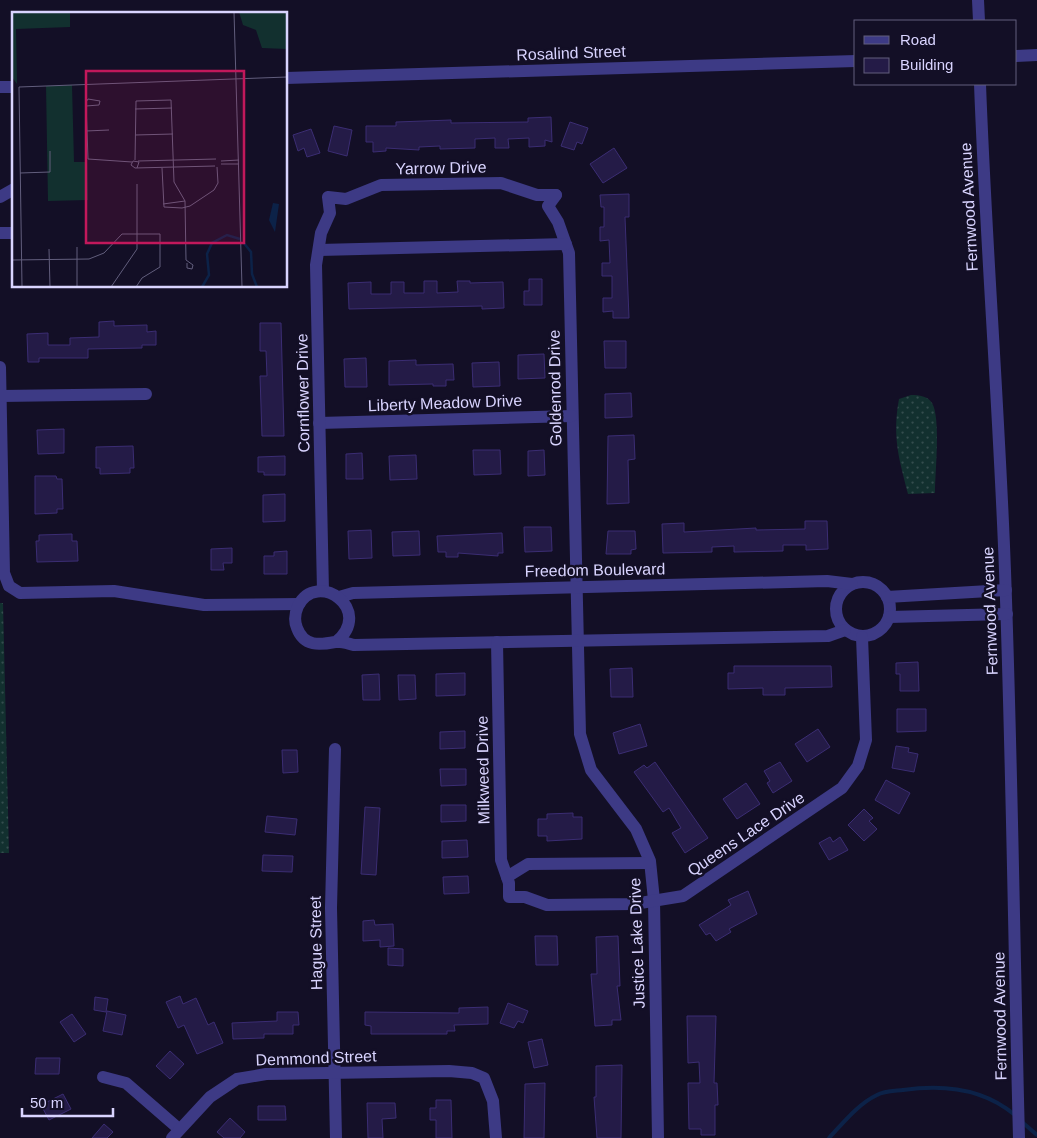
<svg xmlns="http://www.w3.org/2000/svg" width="1037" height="1138" font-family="Helvetica,sans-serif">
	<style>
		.grass { fill: url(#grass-dots) }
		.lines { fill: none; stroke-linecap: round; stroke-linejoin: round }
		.stream { stroke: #0c2248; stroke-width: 4 }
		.building { fill: #241b47; stroke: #3b2d73 }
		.minor { stroke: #3d3a85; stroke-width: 12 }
		.labels { text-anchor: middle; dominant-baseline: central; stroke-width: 5; stroke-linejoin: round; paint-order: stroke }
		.street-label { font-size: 16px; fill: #d9d4ff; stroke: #130f26 }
		.inset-river { fill: none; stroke: #0c2248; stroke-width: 2.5 }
		.inset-road { fill: none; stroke: #625e7d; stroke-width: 1 }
		.view { fill: #c2185b; fill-opacity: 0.15; stroke: #c2185b; stroke-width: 2.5 }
		.inset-edge { fill: none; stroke: #d9d4ff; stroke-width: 2.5 }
	</style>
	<defs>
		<pattern id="grass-dots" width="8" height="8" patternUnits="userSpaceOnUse" patternTransform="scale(1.25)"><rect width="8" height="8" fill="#12302f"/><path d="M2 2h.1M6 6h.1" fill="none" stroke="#344d4e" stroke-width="1.8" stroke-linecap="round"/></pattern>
	</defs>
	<rect width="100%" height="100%" fill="#130f26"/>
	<g class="grass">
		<path d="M911,395C919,395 928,396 932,403C941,418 935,473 935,493L908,494C899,458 892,437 899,399Z"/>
		<polygon points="0,603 3,603 9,853 0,853"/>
	</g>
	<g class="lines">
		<g class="stream">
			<polyline points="1022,1122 1037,1135"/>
			<path d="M829,1138C843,1123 858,1104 877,1095C884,1091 895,1091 903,1090C944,1084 983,1088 1015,1115"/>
		</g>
	</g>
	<g class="building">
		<polygon points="551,117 552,142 545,140 545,146 529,147 529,138 508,139 509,148 495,148 495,138 475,139 475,148 440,149 440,146 419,147 419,150 386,148 386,151 373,152 373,142 366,142 366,126 396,126 396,122 451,120 451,123 528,122 528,118"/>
		<polygon points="570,122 588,128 582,144 577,142 574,150 561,146"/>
		<polygon points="334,126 352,130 347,156 328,151"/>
		<polygon points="311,129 320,153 307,157 304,148 298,151 293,135"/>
		<polygon points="614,148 627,168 603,183 590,164"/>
		<polygon points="629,194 629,217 625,217 629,318 613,318 613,311 603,312 603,298 612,298 612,276 602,276 602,263 610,263 609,240 600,241 600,227 604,227 604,207 601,207 600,195"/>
		<polygon points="529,279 542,279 542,305 524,305 524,291 529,291"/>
		<polygon points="424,281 437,281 437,293 458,292 457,281 470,281 470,283 503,282 504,308 482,309 482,306 349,309 348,283 371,282 371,294 391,294 391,282 404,282 404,293 424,293"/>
		<polygon points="114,321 114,326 147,325 147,332 156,331 156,345 142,345 142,348 88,349 88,358 39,358 39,362 28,362 27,334 48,333 48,345 70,345 70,338 99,337 99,322"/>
		<polygon points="260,323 281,323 284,436 262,436 260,376 267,376 266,351 260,351"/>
		<polygon points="604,341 626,341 626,368 605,368"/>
		<polygon points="544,354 545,378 518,379 518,355"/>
		<polygon points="366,358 367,387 345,387 344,359"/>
		<polygon points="416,360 416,365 453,364 454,380 446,380 446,386 433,386 433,384 389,385 389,361"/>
		<polygon points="499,362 500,386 473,387 472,363"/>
		<polygon points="631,393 632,417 605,418 605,394"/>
		<polygon points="64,429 64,453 38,454 37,430"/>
		<polygon points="634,435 635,459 628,460 629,503 607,504 608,436"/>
		<polygon points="133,446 134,468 130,468 130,473 100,474 100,468 96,468 96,447"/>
		<polygon points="473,450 500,450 501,474 474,475"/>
		<polygon points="544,450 545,475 528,476 528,451"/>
		<polygon points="362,453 363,479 346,479 346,454"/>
		<polygon points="416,455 417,479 390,480 389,456"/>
		<polygon points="285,456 285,475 264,475 264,472 258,472 258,457"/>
		<polygon points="35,476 56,476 57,479 62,479 63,509 57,509 57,513 35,514"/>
		<polygon points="285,494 285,521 263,522 263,495"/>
		<polygon points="805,521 827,521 828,549 806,550 806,545 783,545 783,551 734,552 734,546 712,547 712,552 663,553 662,524 684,523 684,532 756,528 756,530 805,529"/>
		<polygon points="524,527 551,527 552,551 525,552"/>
		<polygon points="371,530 372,558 349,559 348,531"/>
		<polygon points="419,531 420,555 393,556 392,532"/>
		<polygon points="608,531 635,531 636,549 631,550 631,554 606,554"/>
		<polygon points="502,533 503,553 498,553 498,556 458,553 458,557 446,557 446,552 438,552 437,536"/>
		<polygon points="72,534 72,541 77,541 78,561 37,562 36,541 39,541 39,535"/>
		<polygon points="232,548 232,563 223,563 224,570 211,570 211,549"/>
		<polygon points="287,551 287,574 264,574 264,556 274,556 274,552"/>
		<polygon points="918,662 919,691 900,691 900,674 896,674 896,663"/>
		<polygon points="734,666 831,666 832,687 785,688 785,695 763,695 763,688 728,689 728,673 734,673"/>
		<polygon points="632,668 633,697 611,697 610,669"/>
		<polygon points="465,673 465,695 436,696 436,674"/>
		<polygon points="379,674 380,700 363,700 362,675"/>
		<polygon points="398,675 415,675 416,699 399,700"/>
		<polygon points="897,709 926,709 926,731 897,732"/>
		<polygon points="640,724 647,746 619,754 613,733"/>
		<polygon points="818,729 830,747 807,762 795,744"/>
		<polygon points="465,731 465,748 440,749 440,732"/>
		<polygon points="896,746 909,748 908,752 918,754 914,772 892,768"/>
		<polygon points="282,750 297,750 298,772 283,773"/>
		<polygon points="655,762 708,838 685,853 672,833 681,828 669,808 663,812 634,772 644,765 647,768"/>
		<polygon points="780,762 792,781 773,793 767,783 770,781 764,771"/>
		<polygon points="440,769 466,769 466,785 441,786"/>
		<polygon points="886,780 910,793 899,814 875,800"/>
		<polygon points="746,783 760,804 737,819 723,799"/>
		<polygon points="441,805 466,805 466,821 441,822"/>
		<polygon points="365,807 380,808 376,875 361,874"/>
		<polygon points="864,809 873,818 869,821 877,829 864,841 848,825"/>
		<polygon points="573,813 573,817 582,817 582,839 547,841 547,836 538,836 538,819 547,819 547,814"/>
		<polygon points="267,816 297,819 295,835 265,832"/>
		<polygon points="830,837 833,842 840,837 848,850 829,860 819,843"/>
		<polygon points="467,840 468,857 442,858 442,841"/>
		<polygon points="263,855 293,856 292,872 262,871"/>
		<polygon points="468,876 469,893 444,894 443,877"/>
		<polygon points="748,891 757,914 729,929 731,932 716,941 710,933 706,935 699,925 731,905 728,900"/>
		<polygon points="374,920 375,925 393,924 394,946 380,947 380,940 363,941 363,921"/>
		<polygon points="535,936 557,936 558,965 536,965"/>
		<polygon points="618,936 620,986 617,986 621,1020 612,1020 612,1025 595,1026 591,974 597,974 596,937"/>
		<polygon points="388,948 403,949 403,966 388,965"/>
		<polygon points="180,996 183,1004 196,998 208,1025 214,1022 223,1043 197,1054 184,1025 178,1028 166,1002"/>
		<polygon points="95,997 108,999 106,1012 94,1010"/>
		<polygon points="508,1003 528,1011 523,1023 518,1021 514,1028 500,1023"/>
		<polygon points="488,1007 488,1024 454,1025 455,1031 447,1031 447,1034 371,1034 371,1026 365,1025 365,1012 459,1013 459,1008"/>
		<polygon points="107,1011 126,1015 122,1035 103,1031"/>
		<polygon points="277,1012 298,1012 299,1025 293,1025 293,1034 264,1034 264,1038 233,1039 232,1023 277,1021"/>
		<polygon points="72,1014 86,1034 74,1042 60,1022"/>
		<polygon points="687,1016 716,1016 714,1083 717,1083 718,1105 715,1105 715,1135 701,1135 701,1129 689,1129 688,1083 700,1083 699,1062 688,1063"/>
		<polygon points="542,1039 548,1065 534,1068 528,1042"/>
		<polygon points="170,1051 184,1064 170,1079 156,1066"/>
		<polygon points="36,1058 60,1058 59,1074 35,1074"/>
		<polygon points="622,1065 621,1138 597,1138 594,1097 596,1097 596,1066"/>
		<polygon points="545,1083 544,1138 524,1138 525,1084"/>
		<polygon points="63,1094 71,1109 49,1120 41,1105"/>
		<polygon points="436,1100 451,1100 452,1138 436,1138 436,1120 430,1120 430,1108 436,1108"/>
		<polygon points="367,1103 395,1103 396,1118 382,1119 383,1138 368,1138"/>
		<polygon points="258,1106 285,1106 286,1120 258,1120"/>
		<polygon points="230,1118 245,1132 240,1138 224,1138 217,1132"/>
		<polygon points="104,1124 113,1132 107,1138 92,1138"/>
	</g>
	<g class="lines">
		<g class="minor">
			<polyline points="978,0 979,21"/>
			<polyline points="1016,56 1037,55"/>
			<polyline points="286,78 856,61"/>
			<path d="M980,84C986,246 999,408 1005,571C1012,760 1014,949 1019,1138"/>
			<polyline points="0,87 14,87"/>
			<polyline points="556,195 548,206 558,222 569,253 580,734 591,770 636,829 650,861 654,900 658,1138"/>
			<polyline points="0,197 14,189"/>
			<polyline points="0,233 14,233"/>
			<polyline points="319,250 566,244"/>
			<polyline points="0,367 4,573 9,586 20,593 114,591 204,605 299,604"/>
			<polyline points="1,396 146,394"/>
			<polyline points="319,423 572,416"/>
			<circle cx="863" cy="609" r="27"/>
			<polyline points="323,591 316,265 321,233 330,213 328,197 346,199 381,185 501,183 537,195 556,195"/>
			<polyline points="339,597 353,593 827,581 852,584"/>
			<polyline points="887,597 1006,590"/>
			<polyline points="889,617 1007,614"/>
			<path d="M336,642C375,610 317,569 298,606C295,613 294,621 297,628C304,647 320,645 335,642C341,641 349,644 354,645L828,636L845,630"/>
			<polyline points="497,642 501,860 509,883 509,897 525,897 547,905 634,904 683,896 842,788 858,766 866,740 862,637"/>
			<polyline points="335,749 331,908 336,1138"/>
			<polyline points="507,877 528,864 650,863"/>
			<polyline points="103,1077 126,1083 179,1129"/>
			<polyline points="172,1138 210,1097 237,1079 266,1074 449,1071 472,1073 484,1078 493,1101 496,1138"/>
		</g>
	</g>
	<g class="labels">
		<g class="street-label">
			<text transform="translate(571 53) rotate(-2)">Rosalind Street</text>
			<text transform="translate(441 168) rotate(-1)">Yarrow Drive</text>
			<text transform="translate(969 207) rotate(-93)">Fernwood Avenue</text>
			<text transform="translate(555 388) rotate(-91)">Goldenrod Drive</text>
			<text transform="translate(303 393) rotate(-91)">Cornflower Drive</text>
			<text transform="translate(445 403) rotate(-2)">Liberty Meadow Drive</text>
			<text transform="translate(595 570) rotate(-1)">Freedom Boulevard</text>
			<text transform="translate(990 611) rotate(-92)">Fernwood Avenue</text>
			<text transform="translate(483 770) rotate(-91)">Milkweed Drive</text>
			<text transform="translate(746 834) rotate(-34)">Queens Lace Drive</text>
			<text transform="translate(316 943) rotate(-91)">Hague Street</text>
			<text transform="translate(637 943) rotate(-92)">Justice Lake Drive</text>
			<text transform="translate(1000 1016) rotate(-91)">Fernwood Avenue</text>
			<text transform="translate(316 1058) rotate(-2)">Demmond Street</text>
		</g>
	</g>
	<g transform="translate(12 12)">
		<rect width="275" height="275" fill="#130f26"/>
		<path d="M227,0H275V37L250,36L244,18L231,13ZM60,73L62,150H75L76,188L36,189L34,74Z" fill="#12302f"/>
		<path d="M0,0H58V15L4,17L5,72L0,65Z" fill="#12302f"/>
		<path d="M261,191L267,192L263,220L257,208Z" fill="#0c2248"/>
		<path class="inset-river" d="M231,230L239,240L240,262L245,275M190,275L197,263L195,242L200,231L215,223L228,227"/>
		<path class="inset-road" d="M222,0L230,275M74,94L87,93L88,89L76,87L74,90L76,147L120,150M123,97L160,96M74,119L97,118M123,123L161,122M123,148L124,89L159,88L162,170L173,189L174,248L181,253L180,257L175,256V251M126,149L204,147M209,149L227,148M209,152H227M125,156L127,150L121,149L119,153L123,156L203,154M150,156L152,195L170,196L178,194L202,178L206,171L205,155M8,161L38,160V139M151,192L173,189M65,235V275M37,237L38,275M0,248L77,247L92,241L110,222H148V255L130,266L124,275M10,275L7,75L275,65M99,275L125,237V172"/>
		<path class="view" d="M74,59H232V231H74Z"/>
		<rect width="275" height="275" class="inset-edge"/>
	</g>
	<rect x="854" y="20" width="162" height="65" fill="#130f26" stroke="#625e7d"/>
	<rect x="864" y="36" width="25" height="8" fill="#3d3a85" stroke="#625e7d"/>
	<text x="900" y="45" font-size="15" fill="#d9d4ff">Road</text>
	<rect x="864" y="58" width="25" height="15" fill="#241b47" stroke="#625e7d"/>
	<text x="900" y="70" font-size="15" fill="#d9d4ff">Building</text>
	<path d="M22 1108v8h91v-8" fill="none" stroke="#d9d4ff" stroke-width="2.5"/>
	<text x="30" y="1108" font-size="15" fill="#d9d4ff" stroke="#130f26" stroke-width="4" paint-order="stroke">50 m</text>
</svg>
